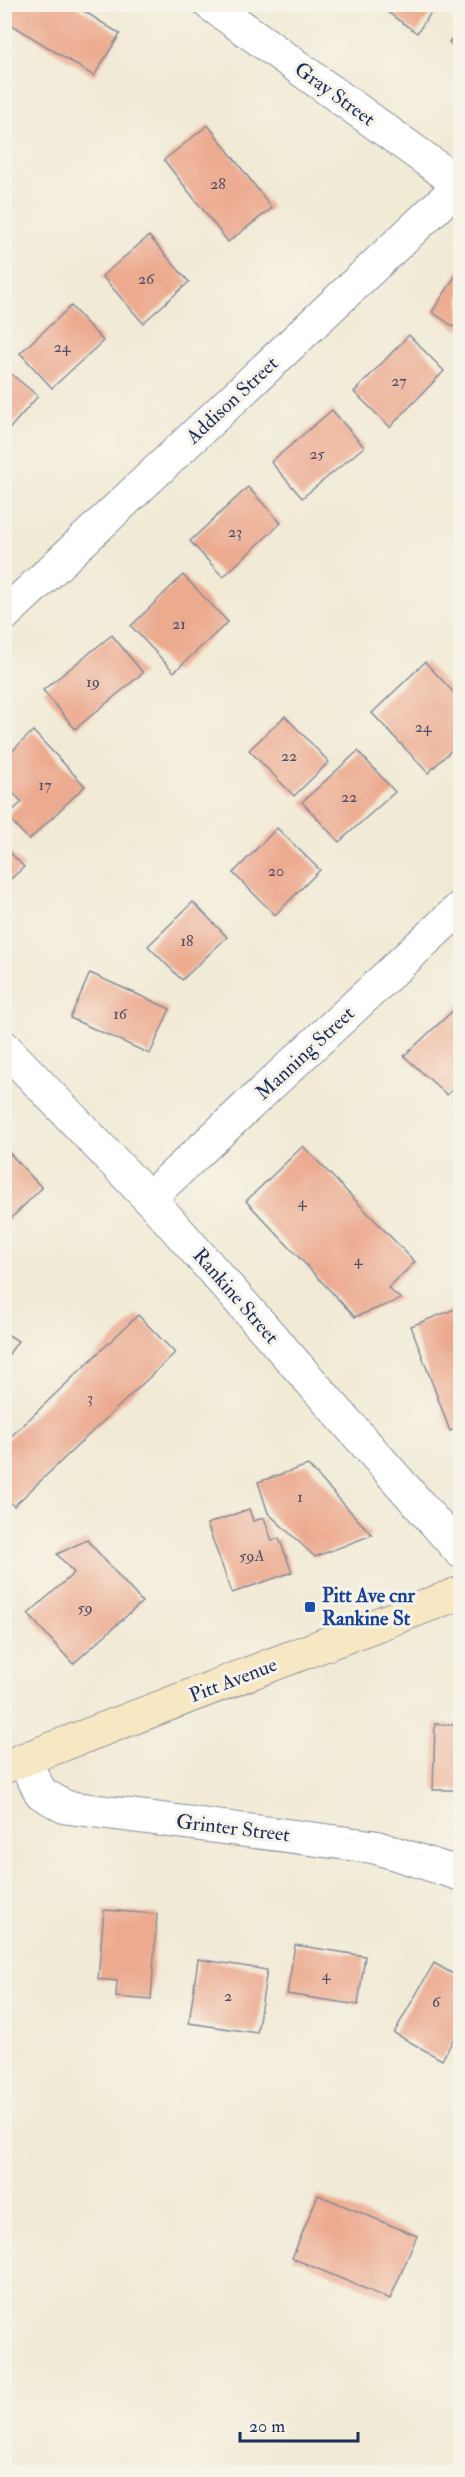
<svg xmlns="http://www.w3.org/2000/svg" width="465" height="2477" font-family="'IM FELL Double Pica',serif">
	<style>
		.building { fill: #ecaa8f }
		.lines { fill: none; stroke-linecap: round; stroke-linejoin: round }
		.street-casing { stroke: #868c9a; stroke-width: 35 }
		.secondary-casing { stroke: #868c9a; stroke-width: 35 }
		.street { stroke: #fff; stroke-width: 33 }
		.secondary { stroke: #f7e8c3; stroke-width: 33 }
		.transit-dot { fill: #1a4fb4; stroke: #f7f3e8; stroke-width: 2 }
		.labels { text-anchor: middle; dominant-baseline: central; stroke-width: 6; stroke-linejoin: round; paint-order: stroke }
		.number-label { font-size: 16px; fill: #4f4e6a }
		.street-label { font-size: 20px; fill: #1b2f5e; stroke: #f7f3e8 }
		.transit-label { font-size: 20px; font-weight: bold; fill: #164399; stroke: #f7f3e8; text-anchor: start }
	</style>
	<rect width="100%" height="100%" fill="#f7f3e8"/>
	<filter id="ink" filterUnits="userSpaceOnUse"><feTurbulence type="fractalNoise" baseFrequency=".0167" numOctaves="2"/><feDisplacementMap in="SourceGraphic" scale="12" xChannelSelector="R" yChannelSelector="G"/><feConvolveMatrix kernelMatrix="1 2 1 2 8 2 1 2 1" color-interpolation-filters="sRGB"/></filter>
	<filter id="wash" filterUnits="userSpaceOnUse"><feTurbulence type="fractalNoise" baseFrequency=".008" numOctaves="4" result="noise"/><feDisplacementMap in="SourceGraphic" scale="24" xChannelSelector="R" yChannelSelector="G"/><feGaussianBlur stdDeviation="1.35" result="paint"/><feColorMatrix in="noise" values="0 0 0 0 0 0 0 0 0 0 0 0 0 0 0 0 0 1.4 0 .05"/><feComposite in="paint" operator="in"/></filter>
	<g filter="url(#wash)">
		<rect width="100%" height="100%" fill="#f1ead5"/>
		<g id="blocks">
			<g class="building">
				<polygon points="10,4 73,4 120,34 94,76 4,20 4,13"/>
				<polygon points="376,4 437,4 417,33"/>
				<polygon points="460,29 460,52 449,42"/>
				<polygon points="208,125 272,208 228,242 164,160"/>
				<polygon points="149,236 189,282 143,323 102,276"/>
				<polygon points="460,269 460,331 432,312"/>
				<polygon points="71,306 103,341 52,388 20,353"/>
				<polygon points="409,335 444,371 390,427 354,392"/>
				<polygon points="4,368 38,396 4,435"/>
				<polygon points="332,410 364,447 302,498 271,462"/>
				<polygon points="248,487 281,523 223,577 190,541"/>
				<polygon points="183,575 228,622 174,672 131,626"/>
				<polygon points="112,635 143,673 75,729 43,690"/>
				<polygon points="425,662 460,699 460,742 428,773 372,713"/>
				<polygon points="285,716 329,762 294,796 249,750"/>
				<polygon points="33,731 85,786 29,840 7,816 22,802 4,784 4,759"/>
				<polygon points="358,751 395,792 339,842 302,802"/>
				<polygon points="277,828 320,870 275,915 233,873"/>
				<polygon points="4,846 24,867 4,885"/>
				<polygon points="193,902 227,937 182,980 148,946"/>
				<polygon points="90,973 170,1009 150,1054 70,1018"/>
				<polygon points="460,1004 460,1082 447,1095 404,1056"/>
				<polygon points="303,1146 415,1262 388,1288 401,1299 355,1317 246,1201"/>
				<polygon points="4,1147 42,1188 4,1225"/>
				<polygon points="460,1307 460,1427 450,1431 411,1326"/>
				<polygon points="138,1315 175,1353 14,1506 4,1497 4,1443"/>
				<polygon points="4,1332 18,1341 4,1361"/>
				<polygon points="308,1465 372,1535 315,1557 268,1513 258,1482"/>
				<polygon points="249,1509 253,1521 264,1518 272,1541 279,1538 292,1572 232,1593 207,1524"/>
				<polygon points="87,1540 142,1602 73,1664 28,1614 74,1573 57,1554"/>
				<polygon points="435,1724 460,1725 460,1790 433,1790"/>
				<polygon points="104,1910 157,1914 151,2000 116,1997 117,1981 98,1979"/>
				<polygon points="295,1945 365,1956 358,2005 287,1994"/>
				<polygon points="198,1959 267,1970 257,2033 189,2023"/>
				<polygon points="434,1963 460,1978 460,2027 442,2060 394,2033"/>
				<polygon points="318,2195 417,2236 390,2299 292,2258"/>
			</g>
		</g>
	</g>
	<g filter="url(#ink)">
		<use href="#blocks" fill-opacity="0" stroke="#868c9a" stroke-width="1.5"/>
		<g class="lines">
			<defs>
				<g id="street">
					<polyline points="210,4 460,184"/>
					<polyline points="4,615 460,185"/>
					<polyline points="4,1047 158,1208 460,1551"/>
					<polyline points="149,1198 460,908"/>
					<polyline points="24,1761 41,1793 65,1807 375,1847 460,1874"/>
				</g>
				<polyline id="secondary" points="4,1767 460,1593"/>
			</defs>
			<use href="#street" class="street-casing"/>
			<use href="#secondary" class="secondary-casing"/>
			<use href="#street" class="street"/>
			<use href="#secondary" class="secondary"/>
		</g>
	</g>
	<rect class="transit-dot" x="304" y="1601" width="12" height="12" rx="3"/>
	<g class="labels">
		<g class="number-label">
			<text x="218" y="184">28</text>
			<text x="146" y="279">26</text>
			<text x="62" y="347">24</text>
			<text x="399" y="381">27</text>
			<text x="317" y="454">25</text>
			<text x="235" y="532">23</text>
			<text x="179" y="624">21</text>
			<text x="93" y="682">19</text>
			<text x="423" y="727">24</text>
			<text x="289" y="756">22</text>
			<text x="45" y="785">17</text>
			<text x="349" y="797">22</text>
			<text x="276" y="871">20</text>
			<text x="187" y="941">18</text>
			<text x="120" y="1014">16</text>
			<text x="302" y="1202">4</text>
			<text x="358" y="1260">4</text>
			<text x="90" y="1398">3</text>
			<text x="300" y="1497">1</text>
			<text x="252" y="1556">59A</text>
			<text x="85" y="1608">59</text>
			<text x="326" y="1975">4</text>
			<text x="228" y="1996">2</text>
			<text x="436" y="2002">6</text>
		</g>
		<g class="street-label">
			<text transform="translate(335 94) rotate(36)">Gray Street</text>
			<text transform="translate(232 400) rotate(-43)">Addison Street</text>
			<text transform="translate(305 1053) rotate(-43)">Manning Street</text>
			<text transform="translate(236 1296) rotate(49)">Rankine Street</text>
			<text transform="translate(233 1680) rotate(-21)">Pitt Avenue</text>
			<text transform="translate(233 1828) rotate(7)">Grinter Street</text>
		</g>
		<g class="transit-label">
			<text x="322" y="1595">Pitt Ave cnr<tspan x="322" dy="23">Rankine St</tspan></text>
		</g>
	</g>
	<rect width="465" height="2477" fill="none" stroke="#f7f3e8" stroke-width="24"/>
	<path d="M240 2432v9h118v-9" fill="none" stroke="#1b2f5e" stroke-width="3"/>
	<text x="249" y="2432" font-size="18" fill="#1b2f5e" stroke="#f7f3e8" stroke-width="4.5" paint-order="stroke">20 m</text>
</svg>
